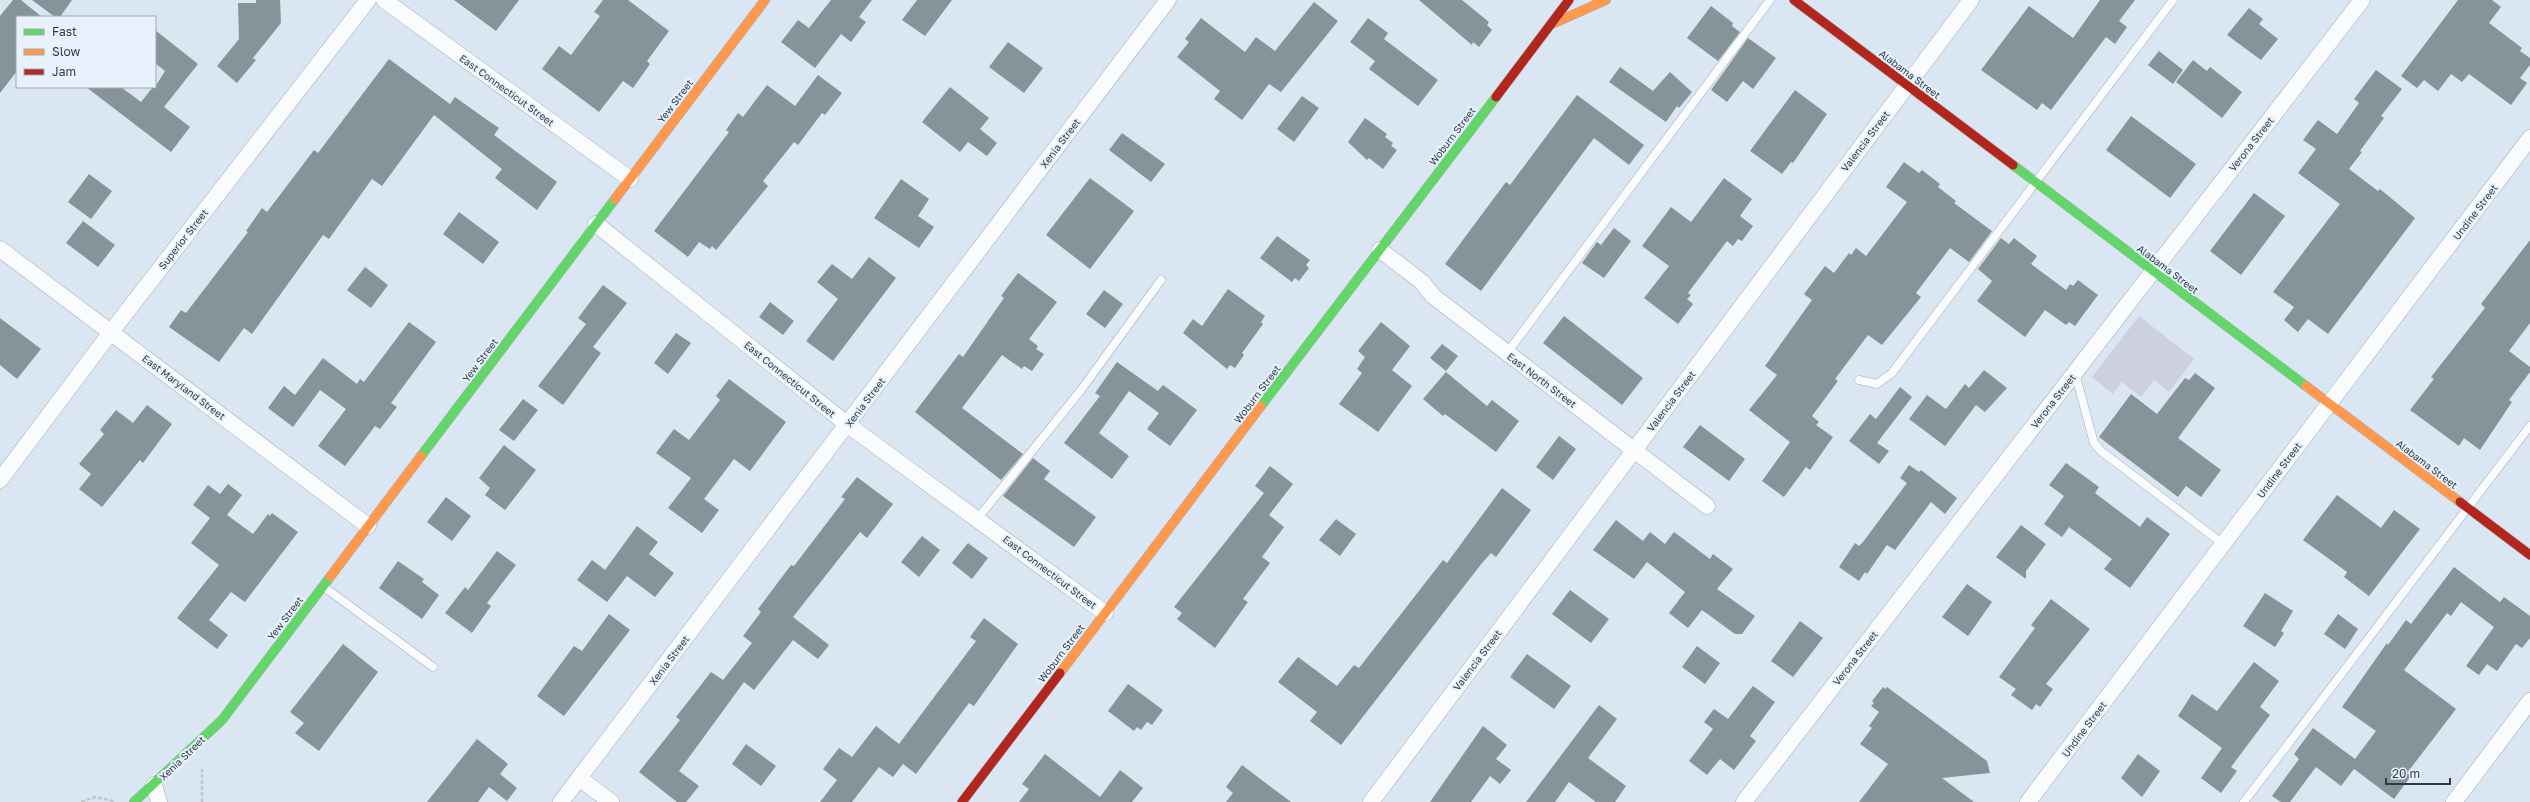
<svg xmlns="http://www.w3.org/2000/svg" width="2530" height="802" font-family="'Golos Text',sans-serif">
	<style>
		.green { fill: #cdd0e1 }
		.building { fill: #86949a }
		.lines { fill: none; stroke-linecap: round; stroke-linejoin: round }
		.lane-casing { stroke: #a3adb7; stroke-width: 9 }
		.street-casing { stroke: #a3adb7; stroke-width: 17 }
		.fast-casing { stroke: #a3adb7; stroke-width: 10 }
		.slow-casing { stroke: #a3adb7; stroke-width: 10 }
		.jam-casing { stroke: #a3adb7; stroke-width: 10 }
		.path { stroke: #c1c6ca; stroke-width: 2.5; stroke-dasharray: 4 2; stroke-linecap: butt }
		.lane { stroke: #f9fbfd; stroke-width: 8 }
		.street { stroke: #f9fbfd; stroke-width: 16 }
		.fast { stroke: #63d668; stroke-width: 9 }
		.slow { stroke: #ff974d; stroke-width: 9 }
		.jam { stroke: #b3261e; stroke-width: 9 }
		.labels { text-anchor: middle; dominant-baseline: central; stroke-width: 4; stroke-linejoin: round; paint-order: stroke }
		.street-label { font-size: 10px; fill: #2f3a44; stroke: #e7f2fd }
	</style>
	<rect width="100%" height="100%" fill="#dae6f1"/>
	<polygon class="green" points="2139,316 2194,359 2169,392 2154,380 2141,397 2122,382 2113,394 2092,377"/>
	<g class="building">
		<polygon points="13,0 21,0 42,17 17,17 17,71 0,93 0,16"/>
		<polygon points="32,0 72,0 60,17 55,17"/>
		<polygon points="256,0 280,0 281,23 253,58 256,60 237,83 217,66 239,39 238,3 256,3"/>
		<polygon points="454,0 519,0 496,31"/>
		<polygon points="603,0 628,0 669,31 647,61 650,64 633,88 623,81 599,112 542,69 559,46 571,55 600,16 594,12"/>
		<polygon points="831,0 872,0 859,17 866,22 851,42 841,34 815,68 781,42 798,20 809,28"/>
		<polygon points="917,0 952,0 925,36 902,20"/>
		<polygon points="1419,0 1462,0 1489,22 1487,25 1492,30 1479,47 1473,42 1472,45"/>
		<polygon points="2100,0 2135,0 2119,21 2127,27 2115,44 2106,37 2051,110 2042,103 2037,110 1981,70 2029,6 2073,38"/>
		<polygon points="2458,0 2492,0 2501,7 2489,23 2522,48 2520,51 2530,58 2530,65 2520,78 2527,83 2511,105 2469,74 2462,82 2451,74 2438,91 2424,80 2417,88 2401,76"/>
		<polygon points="1314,2 1338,21 1281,92 1269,84 1242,120 1214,99 1220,91 1177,57 1189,42 1185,39 1201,18 1245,52 1256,37 1275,51"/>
		<polygon points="1711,6 1733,23 1732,26 1740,32 1718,61 1687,38"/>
		<polygon points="2249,8 2263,19 2259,24 2278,39 2261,60 2227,35"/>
		<polygon points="1368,18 1388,33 1384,39 1438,80 1418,106 1369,69 1375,61 1350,42"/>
		<polygon points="155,30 198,64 164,107 190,127 171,152 86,87 121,87 141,102 153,87 155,87 165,71 155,63"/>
		<polygon points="1748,38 1776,58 1753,89 1743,81 1727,102 1711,90"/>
		<polygon points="1008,42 1043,68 1024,93 989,67"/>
		<polygon points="2159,51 2183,70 2173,84 2148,65"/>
		<polygon points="389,59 450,104 455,97 483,117 499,128 494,135 557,182 537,210 495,178 502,169 434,115 382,186 372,179 329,239 323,235 252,334 244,328 219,362 169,327 181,310 186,313 248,232 246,231 262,208 267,212 314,150 318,153"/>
		<polygon points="2193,60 2207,71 2210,67 2242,92 2222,118 2176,82"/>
		<polygon points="1620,67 1653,91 1670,72 1692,92 1679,108 1677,106 1666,122 1609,82"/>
		<polygon points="2376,70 2402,89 2381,116 2384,118 2360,151 2362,152 2349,169 2378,191 2380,189 2415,218 2328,334 2308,319 2298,332 2284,320 2294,307 2273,292 2340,204 2298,173 2316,149 2303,140 2318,120 2337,134 2359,103 2354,99"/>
		<polygon points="818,75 842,93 825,115 822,113 798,145 794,142 763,181 768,186 716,250 712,246 710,249 699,242 688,257 654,231 729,132 726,130 738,113 743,117 767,85 795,106"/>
		<polygon points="950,87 989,118 980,129 997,143 987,156 968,142 960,152 922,122"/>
		<polygon points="1795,90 1827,114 1793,163 1791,162 1782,174 1750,151"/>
		<polygon points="1577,95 1644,145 1629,165 1594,138 1481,291 1445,264 1506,182 1510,185"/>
		<polygon points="1302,96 1319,108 1294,142 1277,129"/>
		<polygon points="2131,116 2196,164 2170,198 2106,150"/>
		<polygon points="1365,118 1387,134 1385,137 1393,143 1391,146 1397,150 1383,169 1369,158 1367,160 1348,142"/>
		<polygon points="1122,133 1165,164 1151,182 1109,150"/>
		<polygon points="1904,162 1919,173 1922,170 1940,184 1938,187 1956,201 1954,203 1992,231 1969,262 1950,248 1916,293 1921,297 1882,345 1868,335 1835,379 1838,381 1812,416 1819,422 1816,425 1833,437 1810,470 1806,467 1784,497 1762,481 1790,442 1749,410 1777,375 1765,366 1812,300 1804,294 1825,266 1834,273 1849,253 1851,255 1856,248 1866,256 1907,202 1886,187"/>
		<polygon points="89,174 112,191 91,219 68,202"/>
		<polygon points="1090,178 1134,211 1090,269 1046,235"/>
		<polygon points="1724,178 1752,199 1740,216 1753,226 1742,241 1738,239 1733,246 1727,241 1688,293 1691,295 1687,299 1693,304 1678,324 1644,298 1669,266 1642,246 1671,207 1691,222"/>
		<polygon points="901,179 929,199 918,216 934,227 919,248 874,218"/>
		<polygon points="2254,193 2285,216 2241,275 2210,251"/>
		<polygon points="459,212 499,242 483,264 443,234"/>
		<polygon points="83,221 115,245 98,267 66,243"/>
		<polygon points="1614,228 1631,241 1604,278 1582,263 1597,242 1601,245"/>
		<polygon points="1277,236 1310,260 1306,265 1309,268 1299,281 1295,278 1292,282 1260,258"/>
		<polygon points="2001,238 2009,244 2014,238 2037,256 2031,264 2066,290 2070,284 2073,286 2078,280 2098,295 2075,326 2069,322 2066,325 2045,310 2025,337 1977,301 1992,281 1978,269"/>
		<polygon points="2530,240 2530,323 2509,351 2530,367 2530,372 2509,400 2512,402 2480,450 2464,438 2459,446 2410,410 2434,379 2431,377 2485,308 2481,304"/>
		<polygon points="869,257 896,278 833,361 806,341 838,299 817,282 832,264 852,279"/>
		<polygon points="365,267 388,285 371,308 347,290"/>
		<polygon points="1018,273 1057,302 1029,339 1038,346 1036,349 1044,354 1032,371 1024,366 1022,369 1002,355 962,408 1023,454 1001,480 915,412 959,354 963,357 1004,298 1001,296"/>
		<polygon points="603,285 627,303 593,347 601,353 563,405 538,386 586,324 578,318"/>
		<polygon points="1228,289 1265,316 1261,322 1263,324 1242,353 1244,355 1235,368 1230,365 1227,369 1183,333 1193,319 1202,326"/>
		<polygon points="1104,290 1123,304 1105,328 1086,314"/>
		<polygon points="770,302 794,321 783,335 759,317"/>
		<polygon points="1564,316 1643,378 1622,405 1543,343"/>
		<polygon points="0,318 41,349 17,379 0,365"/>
		<polygon points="409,322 436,342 391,403 397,407 380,429 375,426 345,466 318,446 346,409 320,390 293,427 268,408 284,386 295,395 323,358 357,384 360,379 364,382"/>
		<polygon points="1381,322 1410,346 1392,370 1412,386 1378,432 1339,404 1362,373 1357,369 1365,357 1358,351"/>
		<polygon points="676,333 691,343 668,374 654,363"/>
		<polygon points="1442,344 1458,356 1446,371 1430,358"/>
		<polygon points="1117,362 1158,391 1163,385 1197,410 1170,446 1147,429 1159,413 1129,391 1099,433 1129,456 1112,479 1064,443 1100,396 1095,393"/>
		<polygon points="1984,370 2007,388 1985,412 1976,405 1945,446 1909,419 1927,395 1946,409 1965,384 1969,388"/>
		<polygon points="1446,372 1487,406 1492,400 1519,421 1496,452 1445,414 1443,416 1423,399"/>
		<polygon points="2195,373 2215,388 2178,438 2221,470 2201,497 2186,486 2178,497 2099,437 2131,394 2157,414 2185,378 2189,380"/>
		<polygon points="729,379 786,422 750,471 734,459 704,499 719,510 702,533 668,508 691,478 656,453 674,429 689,440 720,400 716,396"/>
		<polygon points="1900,387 1912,397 1877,443 1889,451 1879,464 1849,441 1870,414 1876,419"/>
		<polygon points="523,399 538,410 514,441 499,430"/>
		<polygon points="147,405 172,424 143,463 140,460 102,507 79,489 91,474 79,464 104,434 100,430 116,410 133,423"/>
		<polygon points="1700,425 1745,459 1729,481 1683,447"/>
		<polygon points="1559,436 1576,449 1553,480 1536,467"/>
		<polygon points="504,445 536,470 505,510 485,495 490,488 479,478"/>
		<polygon points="1033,458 1050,471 1044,479 1096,517 1074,547 1003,496"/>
		<polygon points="2066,463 2099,487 2095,493 2140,527 2147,517 2170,534 2130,588 2104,569 2112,559 2069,527 2062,537 2044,524 2064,496 2049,485"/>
		<polygon points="1909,465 1919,472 1921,470 1957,498 1945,514 1931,502 1895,550 1887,545 1867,574 1865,572 1859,581 1839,567 1855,543 1859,546 1863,542 1907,483 1900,478"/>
		<polygon points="1270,466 1293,484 1269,515 1284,527 1262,557 1270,563 1243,599 1248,602 1215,648 1177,619 1182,613 1174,607 1264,493 1255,486"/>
		<polygon points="857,477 893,504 867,538 860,532 793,617 829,645 818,659 793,640 754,690 744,682 679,771 699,786 686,802 677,802 639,772 680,720 676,717 711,672 723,680 752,643 743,636 761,612 758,609 791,565 794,566 845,499 841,497"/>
		<polygon points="228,484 242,495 227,515 253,534 268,514 270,516 272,513 298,532 245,602 231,592 209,620 228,635 217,649 177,618 219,565 191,543 210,518 193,505 208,485 220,494"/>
		<polygon points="1502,488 1531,510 1496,557 1491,553 1482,563 1341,745 1310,721 1317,712 1278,682 1298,657 1337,686 1354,665 1359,668 1443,560 1447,563"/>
		<polygon points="2337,495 2381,528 2394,510 2420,529 2369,596 2344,577 2347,572 2303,540"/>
		<polygon points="446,497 471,516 452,541 427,522"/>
		<polygon points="1336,519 1356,534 1340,556 1319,540"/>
		<polygon points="1616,520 1643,541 1650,532 1665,544 1674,532 1710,559 1713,554 1733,569 1717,589 1755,616 1742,634 1735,634 1702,610 1688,628 1669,613 1685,592 1647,562 1634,579 1593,550"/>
		<polygon points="2021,525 2046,544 2026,571 2026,579 1996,557"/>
		<polygon points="637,526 658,542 649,554 674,573 655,597 627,576 607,602 577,580 592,560 605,570"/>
		<polygon points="922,536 940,550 919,577 901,562"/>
		<polygon points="968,543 988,558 972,579 952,563"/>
		<polygon points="497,551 516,565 487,603 491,606 472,633 445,613 465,587 468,590"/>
		<polygon points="398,561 424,579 422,582 439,595 422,619 379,588"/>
		<polygon points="2454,567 2500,602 2504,597 2530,616 2530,638 2522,648 2516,644 2497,671 2487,664 2479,675 2466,666 2494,627 2461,602 2451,616 2447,613 2404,670 2456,709 2407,773 2411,776 2394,799 2354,769 2341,786 2316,767 2290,802 2281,802 2272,796 2299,759 2294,754 2313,728 2355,759 2376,731 2342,707 2387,643 2388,645 2406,620 2411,624"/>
		<polygon points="1967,584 1992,602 1968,636 1942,617"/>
		<polygon points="1570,590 1609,619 1591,643 1552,614"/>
		<polygon points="2265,593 2293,611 2281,631 2284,633 2275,647 2243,626"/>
		<polygon points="2051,599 2090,629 2046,684 2053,689 2040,707 2036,704 2032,710 2011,695 2016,689 1999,677 2035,628 2031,625"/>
		<polygon points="609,614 630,630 564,716 537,696 574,646 582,651"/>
		<polygon points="2338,614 2358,629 2345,649 2324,634"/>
		<polygon points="984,618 1018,644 974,706 969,703 916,774 903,764 893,777 879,767 852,802 820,802 837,780 823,769 839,748 852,757 876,726 899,744 976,641 970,637"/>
		<polygon points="1800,621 1823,638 1793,677 1771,661"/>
		<polygon points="343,644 378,672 319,751 295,733 304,723 290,712"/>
		<polygon points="1697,646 1720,663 1705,684 1682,667"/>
		<polygon points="1527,654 1571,686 1554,709 1510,677"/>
		<polygon points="2254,662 2279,681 2260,707 2270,715 2231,767 2237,771 2221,793 2201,778 2222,748 2178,716 2192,694 2217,711"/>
		<polygon points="1128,684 1163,710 1152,725 1147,722 1141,730 1137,727 1134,731 1108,711"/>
		<polygon points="1753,686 1775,702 1750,736 1756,741 1734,770 1720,759 1707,775 1689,761 1713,729 1704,722 1714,709 1728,719"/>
		<polygon points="1883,687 1885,689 1887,687 1987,761 1990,773 1942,778 1974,802 1859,802 1888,764 1860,744 1872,728 1869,726 1879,712 1871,706 1874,703 1872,701"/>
		<polygon points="1599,705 1617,719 1588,758 1626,786 1615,802 1596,802 1569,782 1555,802 1526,802"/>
		<polygon points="1483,726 1507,745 1496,759 1511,770 1500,784 1490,776 1471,802 1430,802"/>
		<polygon points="477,739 508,764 500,774 517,788 507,801 489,787 478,802 427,802"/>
		<polygon points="746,744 776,766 761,786 732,764"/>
		<polygon points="1045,754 1100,797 1120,770 1143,788 1132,802 1019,802 1029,789 1022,784"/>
		<polygon points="2138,754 2160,771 2142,797 2121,778"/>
		<polygon points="1242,765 1291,802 1226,802 1233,793 1226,787"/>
	</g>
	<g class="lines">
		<defs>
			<g id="lane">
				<polyline points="1507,353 1770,0"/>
				<polyline points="2075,373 2094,443 2101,451 2223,544"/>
				<polyline points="1859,380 1877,384 1892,373 2173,0"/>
				<polyline points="978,518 1081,390 1161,280"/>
				<polyline points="324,587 433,667"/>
				<polyline points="2244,802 2530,426"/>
			</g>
			<g id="street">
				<polyline points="384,0 630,179"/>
				<polyline points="596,224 848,425 1105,613"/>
				<polyline points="0,249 368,526"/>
				<polyline points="1380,250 1422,282 1433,296 1707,506"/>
				<polyline points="0,480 111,332 368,0"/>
				<polyline points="579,778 611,802"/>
				<polyline points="154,785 159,802"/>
				<polyline points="561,802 1168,0"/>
				<polyline points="1371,802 1971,0"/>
				<polyline points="1744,802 2362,0"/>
				<polyline points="2028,802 2530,138"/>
				<polyline points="2454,802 2530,701"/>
			</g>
			<g id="fast">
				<polyline points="2013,165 2306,386"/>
				<polyline points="1261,406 1496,97"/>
				<polyline points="421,456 615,199"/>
				<polyline points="134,802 222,720 330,577"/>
			</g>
			<g id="slow">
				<polyline points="1550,25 1606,0"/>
				<polyline points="615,199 765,0"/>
				<polyline points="2306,386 2460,502"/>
				<polyline points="330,577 421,456"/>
				<polyline points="1060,673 1261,406"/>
			</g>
			<g id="jam">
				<polyline points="1794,0 2013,165"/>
				<polyline points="1496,97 1569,0"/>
				<polyline points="2460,502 2530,555"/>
				<polyline points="962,802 1060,673"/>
			</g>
		</defs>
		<use href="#lane" class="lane-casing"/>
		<use href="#street" class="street-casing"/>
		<use href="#fast" class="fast-casing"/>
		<use href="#slow" class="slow-casing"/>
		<use href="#jam" class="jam-casing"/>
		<g class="path">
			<polyline points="81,802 95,797 114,801"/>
			<polyline points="202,802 202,769"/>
		</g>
		<use href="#lane" class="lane"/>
		<use href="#street" class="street"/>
		<use href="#fast" class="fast"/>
		<use href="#slow" class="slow"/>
		<use href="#jam" class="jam"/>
	</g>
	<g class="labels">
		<g class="street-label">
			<text transform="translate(1910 74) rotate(37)">Alabama Street</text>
			<text transform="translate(507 90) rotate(36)">East Connecticut Street</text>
			<text transform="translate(675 101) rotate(-53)">Yew Street</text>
			<text transform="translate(1452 136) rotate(-53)">Woburn Street</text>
			<text transform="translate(1865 141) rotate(-53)">Valencia Street</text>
			<text transform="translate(1060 143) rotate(-53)">Xenia Street</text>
			<text transform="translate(2251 144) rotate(-52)">Verona Street</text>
			<text transform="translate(2475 212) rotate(-53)">Undine Street</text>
			<text transform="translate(183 239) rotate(-52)">Superior Street</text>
			<text transform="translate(2168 269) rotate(37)">Alabama Street</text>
			<text transform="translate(480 360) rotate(-53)">Yew Street</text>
			<text transform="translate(790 379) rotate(39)">East Connecticut Street</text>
			<text transform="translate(1542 380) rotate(37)">East North Street</text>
			<text transform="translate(184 387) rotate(37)">East Maryland Street</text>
			<text transform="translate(1257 394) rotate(-53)">Woburn Street</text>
			<text transform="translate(1671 401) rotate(-53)">Valencia Street</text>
			<text transform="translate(2053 401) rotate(-52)">Verona Street</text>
			<text transform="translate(865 402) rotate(-53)">Xenia Street</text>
			<text transform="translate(2427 464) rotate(37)">Alabama Street</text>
			<text transform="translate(2279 470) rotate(-53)">Undine Street</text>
			<text transform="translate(1050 572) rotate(37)">East Connecticut Street</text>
			<text transform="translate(285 618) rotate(-53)">Yew Street</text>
			<text transform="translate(1061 653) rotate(-53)">Woburn Street</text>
			<text transform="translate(1855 658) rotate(-52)">Verona Street</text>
			<text transform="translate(669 660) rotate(-53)">Xenia Street</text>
			<text transform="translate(1477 660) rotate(-53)">Valencia Street</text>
			<text transform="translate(2084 729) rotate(-53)">Undine Street</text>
			<text transform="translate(182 758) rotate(-44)">Xenia Street</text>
		</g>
	</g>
	<rect x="16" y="16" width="140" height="72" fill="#e7f2fd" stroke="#9da8b3"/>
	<rect x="24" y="29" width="20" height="6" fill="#63d668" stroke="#9da8b3"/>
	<text x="52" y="36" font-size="12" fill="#2f3a44">Fast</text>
	<rect x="24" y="49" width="20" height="6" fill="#ff974d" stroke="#9da8b3"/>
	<text x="52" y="56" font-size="12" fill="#2f3a44">Slow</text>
	<rect x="24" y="69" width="20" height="6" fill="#b3261e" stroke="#9da8b3"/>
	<text x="52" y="76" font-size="12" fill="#2f3a44">Jam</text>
	<path d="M2386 778v6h64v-6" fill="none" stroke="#2f3a44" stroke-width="2"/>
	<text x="2392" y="778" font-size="12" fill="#2f3a44" stroke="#e7f2fd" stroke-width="3" paint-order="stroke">20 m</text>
</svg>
